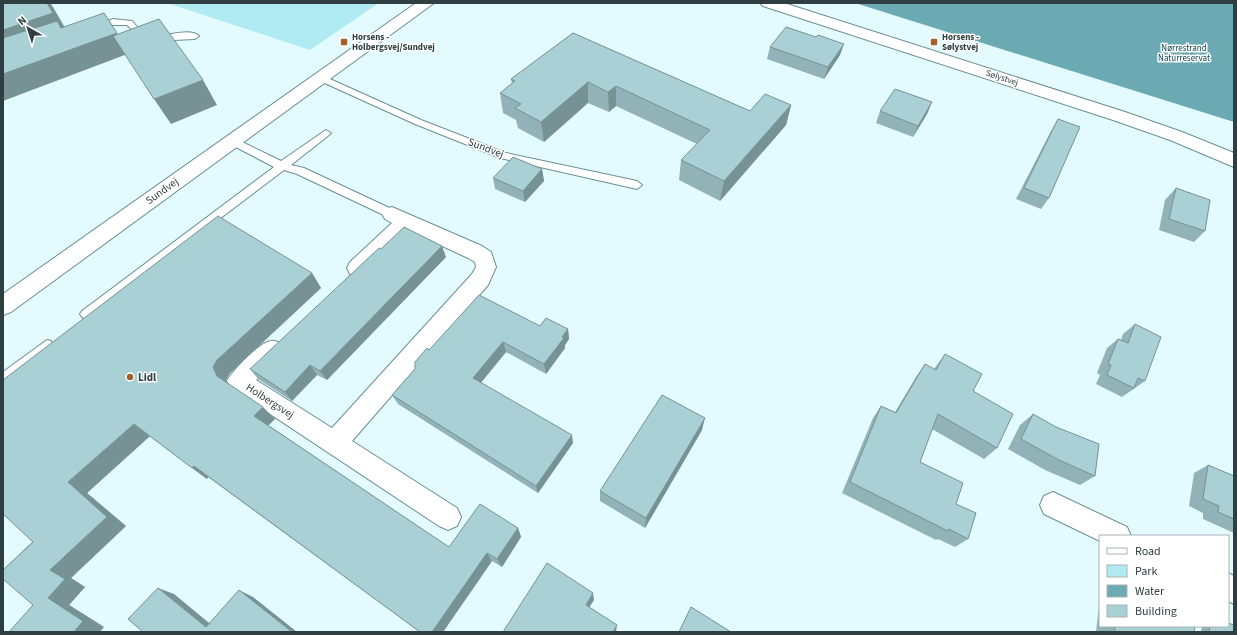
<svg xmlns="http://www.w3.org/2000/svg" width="1237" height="635" font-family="'Source Sans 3',sans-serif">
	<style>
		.green { fill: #b0ebf3 }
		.water { fill: #6caab3 }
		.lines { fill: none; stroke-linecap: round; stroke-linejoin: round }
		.service-casing { stroke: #6a8f94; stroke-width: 2 }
		.minor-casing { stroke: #6a8f94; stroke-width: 2 }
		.tertiary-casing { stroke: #6a8f94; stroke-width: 2 }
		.secondary-casing { stroke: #6a8f94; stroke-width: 2 }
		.service { fill: #fff; fill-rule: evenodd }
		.minor { fill: #fff; fill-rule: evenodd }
		.tertiary { fill: #fff; fill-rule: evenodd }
		.secondary { fill: #fff; fill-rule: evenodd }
		.wall { fill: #91b3b7 }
		.shaded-wall { fill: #769295 }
		.building { fill: #a9d0d5; stroke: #769295 }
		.poi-dot { fill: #a2602c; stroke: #fff; stroke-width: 1.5 }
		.labels { text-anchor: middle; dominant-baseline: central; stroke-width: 3; stroke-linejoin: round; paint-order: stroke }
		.far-poi-label { font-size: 9px; font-weight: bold; fill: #2f3e40; stroke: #fff; text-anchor: start }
		.far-park-label { font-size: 9px; fill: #104950; stroke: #fff }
		.far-street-label { font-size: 9px; fill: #2f3e40; stroke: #fff }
		.street-label { font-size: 11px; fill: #2f3e40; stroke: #fff }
		.poi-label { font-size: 11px; font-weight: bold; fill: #2f3e40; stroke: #fff; text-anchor: start }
	</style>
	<rect width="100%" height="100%" fill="#e3fbfe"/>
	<polygon class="green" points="167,3 379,3 310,50"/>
	<polygon class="water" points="855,3 1234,3 1234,122"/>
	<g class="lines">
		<defs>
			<g id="service">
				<path d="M113,19L132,21C136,26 141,31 147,34C161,40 188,26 199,36L195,39L152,41L141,38L127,25H113L95,30L91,27Z"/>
				<polygon points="321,75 421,120 506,153 637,181 642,185 637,189 500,158 415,124 318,80 318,76"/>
				<polygon points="326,130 331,133 329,135 291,165 304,168 396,211 397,214 396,217 388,217 297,174 284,170 90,317 86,319 82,317 80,314 82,311 274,167 228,143 227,141 228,139 236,139 281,161"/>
				<polygon points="47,340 51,341 53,345 51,349 3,385 3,372"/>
			</g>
			<g id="minor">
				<path d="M392,207L482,246L491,252L496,267L488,285L352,441L457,508L461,517L457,526L448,530L439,526L231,388L227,381C232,371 260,342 271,341C274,340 277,342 280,343L283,350L280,357L256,380L332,428L472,274L476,267L475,262L468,258L410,231L364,274L357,276L350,274L347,268L350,262L392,223L385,219L382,214L385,209Z"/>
				<polygon points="1053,492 1127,527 1131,536 1100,536 1100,541 1044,514 1040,505 1044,496"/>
				<polygon points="1228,573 1234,576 1234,604 1228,601"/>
			</g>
			<polygon id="tertiary" points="760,3 784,3 1125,112 1182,132 1234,153 1234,167 1170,140 1113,120 763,6"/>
			<polygon id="secondary" points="416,3 434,3 11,312 3,315 3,294"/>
		</defs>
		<use href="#service" class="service-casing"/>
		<use href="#minor" class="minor-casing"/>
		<use href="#tertiary" class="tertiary-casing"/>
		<use href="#secondary" class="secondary-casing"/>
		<use href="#service" class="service"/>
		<use href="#minor" class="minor"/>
		<use href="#tertiary" class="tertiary"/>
		<use href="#secondary" class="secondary"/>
	</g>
	<g class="wall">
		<polygon points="573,33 750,111 791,105 786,125 720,201 679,180 681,160 697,144 616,106 609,112 588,103 544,142 518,128 516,120 503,113 500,93 512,84 511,79"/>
		<polygon points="816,37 840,55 824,79 767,59 770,47"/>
		<polygon points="932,102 927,114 913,137 876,123 880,111"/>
		<polygon points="1058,119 1049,198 1041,209 1016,199 1051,131"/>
		<polygon points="542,169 544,181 525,202 495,189 493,178"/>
		<polygon points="1176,188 1205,231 1194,242 1159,230 1165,200"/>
		<polygon points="446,257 327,380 317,375 292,401 258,379 250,369"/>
		<polygon points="312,273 321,288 230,373 226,380 227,383 275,419 268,425 449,547 518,528 521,537 502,567 492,561 443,632 420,632 208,477 207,479 150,436 87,493 126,526 71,578 85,587 69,605 104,627 3,570"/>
		<polygon points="1135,324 1145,381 1122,397 1096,384 1100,375 1097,373 1107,348 1118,339 1121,340 1123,334"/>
		<polygon points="540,326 568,329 569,339 565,345 565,348 546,374 506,352 481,383 573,443 538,493 398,404 392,395 415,369 429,350"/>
		<polygon points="945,354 973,391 997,448 984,459 932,429 920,462 956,504 968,539 955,547 938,539 936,540 842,493 873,418 881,406 895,412 916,377 925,364 934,369"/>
		<polygon points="1033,414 1095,476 1080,485 1045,470 1008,449 1020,425"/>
		<polygon points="702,430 645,528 600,501 600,491"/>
		<polygon points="1208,465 1234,476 1234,533 1203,519 1203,513 1189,506 1194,473"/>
		<polygon points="1100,597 1100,626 1195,626 1194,632 1096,632"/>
		<polygon points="1202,626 1228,626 1234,632 1201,632"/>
	</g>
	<g class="shaded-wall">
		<polygon points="47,3 50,3 53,7 68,33 3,55 3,30"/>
		<polygon points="104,13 130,53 3,101 3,74"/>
		<polygon points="844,44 840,55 824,79 828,67"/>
		<polygon points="203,80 217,105 171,124 154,99"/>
		<polygon points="588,82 588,103 544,142 541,122"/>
		<polygon points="616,86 616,106 609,112 608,92"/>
		<polygon points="932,102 927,114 913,137 918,126"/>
		<polygon points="791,105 786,125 720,201 724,181"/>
		<polygon points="542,169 544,181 525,202 523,191"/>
		<polygon points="442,246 446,257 327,380 320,371"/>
		<polygon points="312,273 321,288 230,373 226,380 230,389 217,376 213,367 217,360"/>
		<polygon points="568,329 569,339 565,345 565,348 546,374 544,364 562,337"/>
		<polygon points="503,342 506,352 477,387 473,378"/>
		<polygon points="310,365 317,375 292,401 285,392"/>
		<polygon points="263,407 275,419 266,428 254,416"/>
		<polygon points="705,418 702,430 645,528 646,518"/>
		<polygon points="134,424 150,436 87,493 126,526 71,578 85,587 69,605 104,627 100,632 74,632 48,598 50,570 68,482"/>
		<polygon points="572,435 573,443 538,493 536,486"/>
		<polygon points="194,466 208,477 207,479 192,468"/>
		<polygon points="518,528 521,537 502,567 497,559"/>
		<polygon points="487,553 492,561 443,632 432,632"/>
		<polygon points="158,588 174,594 220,632 206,627"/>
		<polygon points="239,590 253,597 297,632 292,632"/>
		<polygon points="593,593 594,600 587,611 586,605"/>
		<polygon points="617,625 616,632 613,632"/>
	</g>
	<g class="building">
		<polygon points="3,3 47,3 53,13 3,30"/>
		<polygon points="104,13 117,33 3,74 3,38 57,21 61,28"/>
		<polygon points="159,19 203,80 154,99 113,36"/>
		<polygon points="786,27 816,37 818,35 844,44 828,67 770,47"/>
		<polygon points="573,33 750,111 765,94 791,105 724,181 681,160 710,130 616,86 608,92 588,82 541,122 515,108 521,104 500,93 515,81 511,79"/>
		<polygon points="895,89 932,102 918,126 880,111"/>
		<polygon points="1058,119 1080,127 1049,198 1024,188"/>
		<polygon points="513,157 542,169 523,191 493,178"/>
		<polygon points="1176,188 1210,200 1205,231 1169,219"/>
		<polygon points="218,216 312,273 217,360 213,367 217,376 263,407 254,416 449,547 480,504 518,528 497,559 487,553 432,632 420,632 194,466 192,468 134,424 68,482 107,517 50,570 65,579 48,598 83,621 74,632 9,632 33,605 3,579 3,570 33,542 3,514 3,380"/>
		<polygon points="404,227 442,246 320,371 310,365 285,392 250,369 379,248 381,249"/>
		<polygon points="479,295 540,326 546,318 568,329 562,337 564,338 544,364 503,342 473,378 572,435 536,486 392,395 415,369 415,362 427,348 429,350"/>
		<polygon points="1135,324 1161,337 1145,381 1138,378 1134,388 1107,375 1111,365 1108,364 1118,339 1128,343"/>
		<polygon points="945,354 982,374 973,391 1013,414 997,448 938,414 920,462 963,483 956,504 976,513 968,539 949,529 948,531 850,482 881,406 896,413 925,364 936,370"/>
		<polygon points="662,395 705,418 646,518 600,491"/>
		<polygon points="1033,414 1056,427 1099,444 1095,476 1059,460 1021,439"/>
		<polygon points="1208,465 1234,476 1234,519 1218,512 1219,506 1203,499"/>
		<polygon points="547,563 593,593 586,605 617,625 613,632 503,632"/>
		<polygon points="158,588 206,627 239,590 292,632 143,632 128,619"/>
		<polygon points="691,607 731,632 679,632"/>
		<polygon points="1228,623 1234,625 1234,632 1209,632 1210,626 1228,626"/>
		<polygon points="1115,626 1195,626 1194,632 1115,632"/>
	</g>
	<g class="poi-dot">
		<rect x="340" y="38" width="8" height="8" rx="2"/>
		<rect x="930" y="38" width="8" height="8" rx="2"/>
		<circle cx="130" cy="377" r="4"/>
	</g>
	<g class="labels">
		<g class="far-poi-label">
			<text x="352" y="37">Horsens -<tspan x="352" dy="10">Holbergsvej/Sundvej</tspan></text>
			<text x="942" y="37">Horsens -<tspan x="942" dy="10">Sølystvej</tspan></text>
		</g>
		<g class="far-park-label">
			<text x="1184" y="48">Nørrestrand<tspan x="1184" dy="10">Naturreservat</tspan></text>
		</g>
		<g class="far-street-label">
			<text transform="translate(1002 78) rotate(18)">Sølystvej</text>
		</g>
		<g class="street-label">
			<text transform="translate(486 148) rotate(21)">Sundvej</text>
			<text transform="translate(162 191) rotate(-36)">Sundvej</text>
			<text transform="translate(270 401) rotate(33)">Holbergsvej</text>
		</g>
		<g class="poi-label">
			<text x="138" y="377">Lidl</text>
		</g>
	</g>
	<rect width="1237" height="635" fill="none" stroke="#2f3e40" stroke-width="8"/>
	<rect x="1099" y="535" width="130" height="92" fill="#ffffff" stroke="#acb2b3"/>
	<rect x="1107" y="548" width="20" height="6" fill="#ffffff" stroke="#acb2b3"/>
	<text x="1135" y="555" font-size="12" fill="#2f3e40">Road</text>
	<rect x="1107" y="565" width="20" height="12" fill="#b0ebf3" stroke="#acb2b3"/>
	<text x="1135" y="575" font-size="12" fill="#2f3e40">Park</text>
	<rect x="1107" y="585" width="20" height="12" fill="#6caab3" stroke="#acb2b3"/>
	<text x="1135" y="595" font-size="12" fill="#2f3e40">Water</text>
	<rect x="1107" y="605" width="20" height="12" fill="#a9d0d5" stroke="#acb2b3"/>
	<text x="1135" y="615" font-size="12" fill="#2f3e40">Building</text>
	<g transform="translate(28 28) rotate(321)" stroke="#ffffff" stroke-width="3" paint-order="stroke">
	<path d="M0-3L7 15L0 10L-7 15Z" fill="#2f3e40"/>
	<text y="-6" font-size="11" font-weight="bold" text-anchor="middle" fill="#2f3e40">N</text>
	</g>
</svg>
